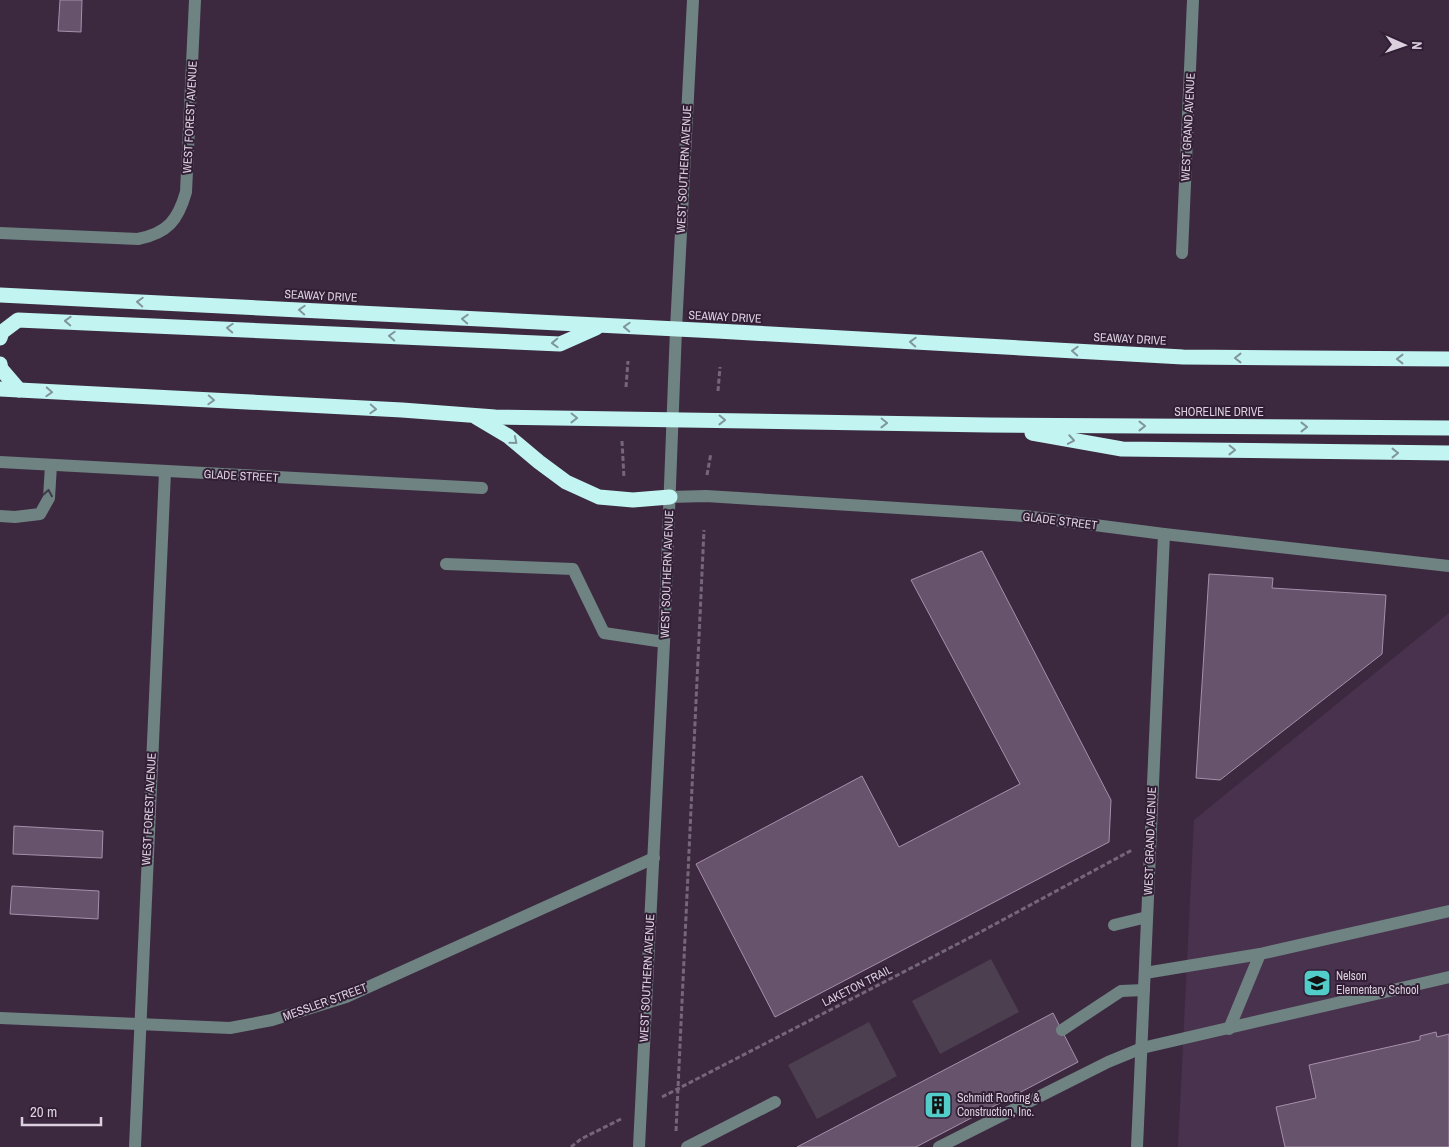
<svg xmlns="http://www.w3.org/2000/svg" width="1449" height="1147" font-family="'Archivo Narrow',sans-serif">
	<style>
		.built { fill: #49324e }
		.green { fill: #4c3f4f }
		.building { fill: #68536d; stroke: #a68faa }
		.lines { fill: none; stroke-linecap: round; stroke-linejoin: round }
		.path { stroke: #76667a; stroke-width: 3; stroke-dasharray: 5 2.5; stroke-linecap: butt }
		.minor { stroke: #6f8382; stroke-width: 12 }
		.highway { stroke: #c2f5f2; stroke-width: 15 }
		.oneway { stroke: #81959d }
		.oneway2 { stroke: #413849 }
		.labels { text-anchor: middle; dominant-baseline: central; stroke-width: 4; stroke-linejoin: round; paint-order: stroke }
		.street-label { font-size: 12px; fill: #dcd0df; stroke: #321f36 }
		.poi-label { font-size: 12px; fill: #dcd0df; stroke: #321f36; text-anchor: start }
	</style>
	<rect width="100%" height="100%" fill="#3c2940"/>
	<polygon class="built" points="1449,613 1449,1147 1178,1147 1194,820"/>
	<g class="green">
		<polygon points="991,959 1019,1012 940,1054 912,1001"/>
		<polygon points="869,1022 897,1076 817,1119 788,1065"/>
	</g>
	<g class="building">
		<polygon points="60,0 82,0 81,32 58,31"/>
		<polygon points="982,551 1111,800 1109,842 775,1017 696,864 862,776 899,847 1020,784 911,580"/>
		<polygon points="1209,574 1273,578 1272,588 1386,595 1382,654 1220,780 1196,778"/>
		<polygon points="14,826 103,831 102,858 13,854"/>
		<polygon points="12,886 99,891 98,919 10,914"/>
		<polygon points="1053,1013 1078,1062 916,1147 797,1147"/>
		<polygon points="1436,1032 1437,1037 1449,1034 1449,1147 1285,1147 1276,1107 1316,1098 1309,1065 1420,1040 1420,1036"/>
	</g>
	<g class="lines">
		<g class="path">
			<polyline points="626,387 628,361"/>
			<polyline points="718,391 720,367"/>
			<polyline points="622,441 624,478"/>
			<polyline points="707,475 711,453"/>
			<polyline points="662,1097 973,936 1132,850"/>
			<polyline points="676,1131 704,530"/>
			<polyline points="571,1147 581,1139 621,1119"/>
		</g>
		<g class="minor">
			<path d="M0,233L138,239C168,233 178,220 186,192L195,0"/>
			<polyline points="1182,253 1193,0"/>
			<polyline points="0,462 482,488"/>
			<polyline points="670,497 706,496 1025,516 1164,534 1449,566"/>
			<polyline points="0,516 15,517 40,514 49,498 51,465"/>
			<polyline points="446,564 573,569 604,633 664,642"/>
			<polyline points="1114,925 1147,917"/>
			<polyline points="1145,973 1260,954"/>
			<polyline points="0,1018 230,1028 272,1020 346,997 654,858"/>
			<polyline points="1229,1029 1260,954 1449,911"/>
			<polyline points="1062,1030 1121,991 1144,990"/>
			<polyline points="135,1147 165,472"/>
			<polyline points="639,1147 664,642 676,329 693,0"/>
			<polyline points="687,1147 775,1102"/>
			<polyline points="939,1147 1108,1062 1142,1048 1449,977"/>
			<polyline points="1137,1147 1164,534"/>
		</g>
		<g class="highway">
			<polyline points="0,295 717,331 1183,357 1449,359"/>
			<polyline points="0,338 2,332 18,320 560,344 596,328"/>
			<polyline points="0,364 1,369 19,390"/>
			<polyline points="0,389 402,410 495,417 988,425 1449,428"/>
			<polyline points="476,417 508,436 539,462 566,482 599,497 633,500 670,497"/>
			<polyline points="1032,433 1122,449 1449,453"/>
		</g>
	</g>
	<defs><path id="oneway-chevron" d="M-2-3.5L2.5 0L-2 3.5" fill="none" stroke-width="1.6" stroke-linecap="round" stroke-linejoin="round" transform="scale(1.25)"/></defs>
	<g class="oneway">
		<use href="#oneway-chevron" transform="translate(140 302) rotate(-177)"/>
		<use href="#oneway-chevron" transform="translate(302 310) rotate(-177)"/>
		<use href="#oneway-chevron" transform="translate(465 319) rotate(-177)"/>
		<use href="#oneway-chevron" transform="translate(68 321) rotate(-178)"/>
		<use href="#oneway-chevron" transform="translate(627 327) rotate(-178)"/>
		<use href="#oneway-chevron" transform="translate(230 328) rotate(-177)"/>
		<use href="#oneway-chevron" transform="translate(392 336) rotate(-177)"/>
		<use href="#oneway-chevron" transform="translate(913 342) rotate(-177)"/>
		<use href="#oneway-chevron" transform="translate(555 343) rotate(178)"/>
		<use href="#oneway-chevron" transform="translate(1075 351) rotate(-177)"/>
		<use href="#oneway-chevron" transform="translate(1238 358) rotate(-180)"/>
		<use href="#oneway-chevron" transform="translate(1400 359) rotate(-180)"/>
		<use href="#oneway-chevron" transform="translate(49 392) rotate(3)"/>
		<use href="#oneway-chevron" transform="translate(211 400) rotate(3)"/>
		<use href="#oneway-chevron" transform="translate(373 409) rotate(3)"/>
		<use href="#oneway-chevron" transform="translate(574 418) rotate(1)"/>
		<use href="#oneway-chevron" transform="translate(722 420) rotate(1)"/>
		<use href="#oneway-chevron" transform="translate(884 423) rotate(1)"/>
		<use href="#oneway-chevron" transform="translate(1142 426)"/>
		<use href="#oneway-chevron" transform="translate(1304 427)"/>
		<use href="#oneway-chevron" transform="translate(1071 440) rotate(10)"/>
		<use href="#oneway-chevron" transform="translate(514 441) rotate(40)"/>
		<use href="#oneway-chevron" transform="translate(1232 450) rotate(1)"/>
		<use href="#oneway-chevron" transform="translate(1395 453)"/>
	</g>
	<use class="oneway2" href="#oneway-chevron" transform="translate(48 493) rotate(-81)"/>
	<defs>
		<symbol id="school-square" viewBox="-11 -11 22 22"><rect x="-9" y="-9" width="18" height="18" rx="4" fill="#53cdca" stroke="#321f36"/><path d="M0-5L7-2L0 1L-7-2ZM-4 1L0 2.5L4 1V4Q0 6-4 4Z" fill="#111"/></symbol>
		<symbol id="building-square" viewBox="-11 -11 22 22"><rect x="-9" y="-9" width="18" height="18" rx="4" fill="#53cdca" stroke="#321f36"/><path d="M-4-6H4V6H1V3H-1V6H-4ZM-2.5-4.3h1.7v1.8h-1.7ZM.8-4.3h1.7v1.8H.8ZM-2.5-1h1.7V.8h-1.7ZM.8-1h1.7V.8H.8Z" fill="#111"/></symbol>
	</defs>
	<g fill-rule="evenodd">
		<use href="#school-square" x="1301" y="967" width="32" height="32"/>
		<use href="#building-square" x="922" y="1089" width="32" height="32"/>
	</g>
	<g class="labels">
		<g class="street-label">
			<text transform="translate(190 117) rotate(-87)">WEST FOREST AVENUE</text>
			<text transform="translate(1188 127) rotate(-87)">WEST GRAND AVENUE</text>
			<text transform="translate(684 169) rotate(-87)">WEST SOUTHERN AVENUE</text>
			<text transform="translate(321 296) rotate(3)">SEAWAY DRIVE</text>
			<text transform="translate(725 317) rotate(3)">SEAWAY DRIVE</text>
			<text transform="translate(1130 339) rotate(3)">SEAWAY DRIVE</text>
			<text x="1219" y="412">SHORELINE DRIVE</text>
			<text transform="translate(241 476) rotate(3)">GLADE STREET</text>
			<text transform="translate(1060 521) rotate(7)">GLADE STREET</text>
			<text transform="translate(667 574) rotate(-88)">WEST SOUTHERN AVENUE</text>
			<text transform="translate(149 809) rotate(-87)">WEST FOREST AVENUE</text>
			<text transform="translate(1150 841) rotate(-88)">WEST GRAND AVENUE</text>
			<text transform="translate(647 978) rotate(-87)">WEST SOUTHERN AVENUE</text>
			<text transform="translate(857 986) rotate(-27)">LAKETON TRAIL</text>
			<text transform="translate(325 1002) rotate(-20)">MESSLER STREET</text>
		</g>
		<g class="poi-label">
			<text x="1336" y="976">Nelson<tspan x="1336" dy="14">Elementary School</tspan></text>
			<text x="957" y="1098">Schmidt Roofing &amp;<tspan x="957" dy="14">Construction, Inc.</tspan></text>
		</g>
	</g>
	<g transform="translate(1404 45) rotate(92)" stroke="#321f36" stroke-width="4" paint-order="stroke">
	<path d="M0-4L9 19L0 12L-9 19Z" fill="#dcd0df"/>
	<text y="-8" font-size="14" font-weight="bold" text-anchor="middle" fill="#dcd0df">N</text>
	</g>
	<path d="M22 1117v8h79v-8" fill="none" stroke="#dcd0df" stroke-width="2.5"/>
	<text x="30" y="1117" font-size="15" fill="#dcd0df" stroke="#321f36" stroke-width="4" paint-order="stroke">20 m</text>
</svg>
